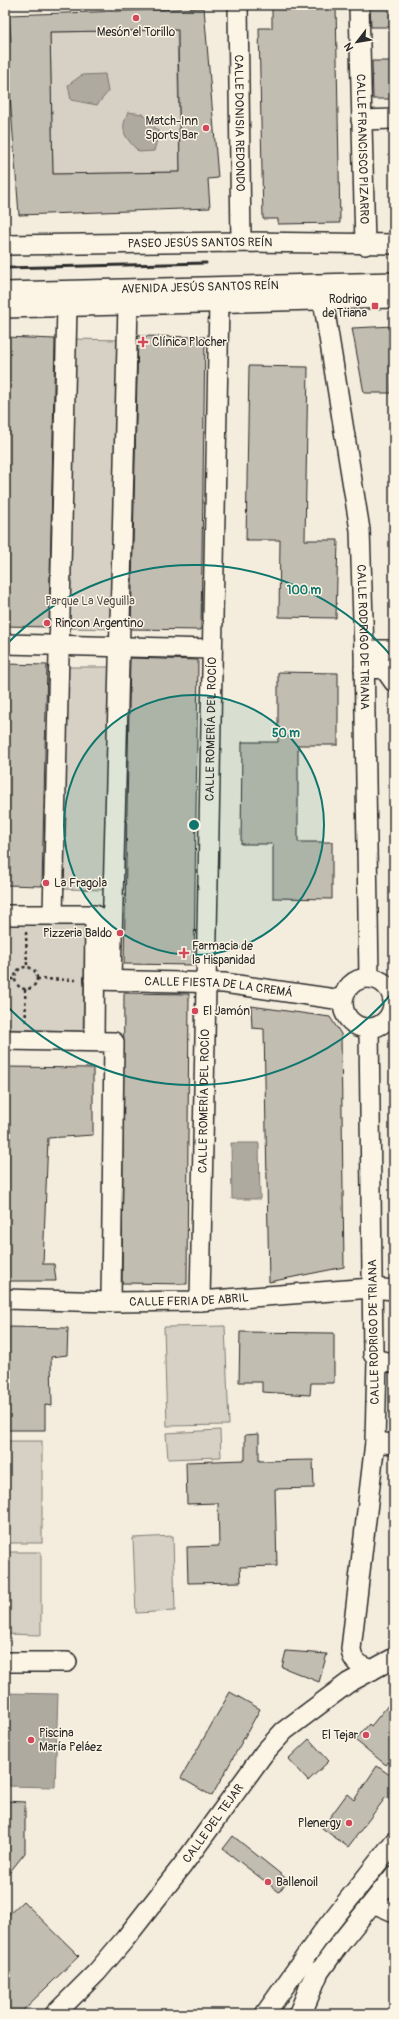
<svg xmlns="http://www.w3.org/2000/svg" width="399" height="2019" font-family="Pangolin,sans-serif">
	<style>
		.green { fill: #d6d1c4; stroke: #807e78 }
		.water { fill: #afaaa0; stroke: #7a7771 }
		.building { fill: #c2bdb1; stroke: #2b2b2b; fill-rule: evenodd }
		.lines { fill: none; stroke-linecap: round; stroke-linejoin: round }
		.street-casing { stroke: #2b2b2b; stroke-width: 22 }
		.highway-casing { stroke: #2b2b2b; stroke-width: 25 }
		.path { stroke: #2b2b2b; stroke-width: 2.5; stroke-dasharray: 3 3; stroke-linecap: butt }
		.street { stroke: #fcf5e5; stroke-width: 19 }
		.highway { stroke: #fcf5e5; stroke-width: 22 }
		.rail { stroke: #2b2b2b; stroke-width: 3 }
		.ring { fill: none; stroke: #0f766e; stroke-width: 2 }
		.poi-dot { fill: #d1495b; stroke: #fcf5e5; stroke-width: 1.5 }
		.labels { text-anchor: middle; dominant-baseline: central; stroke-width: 3; stroke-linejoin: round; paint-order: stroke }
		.poi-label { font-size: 12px; fill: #2b2b2b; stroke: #fcf5e5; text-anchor: start }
		.street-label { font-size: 12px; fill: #2b2b2b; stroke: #fcf5e5 }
		.park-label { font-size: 12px; fill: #565451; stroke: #fcf5e5 }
		.centre { fill: #0f766e; stroke: #fcf5e5; stroke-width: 2 }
		.ring-label { font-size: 12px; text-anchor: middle; font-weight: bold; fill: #0f766e; stroke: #fcf5e5; stroke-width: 3; stroke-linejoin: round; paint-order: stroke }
	</style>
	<rect width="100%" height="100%" fill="#f4edde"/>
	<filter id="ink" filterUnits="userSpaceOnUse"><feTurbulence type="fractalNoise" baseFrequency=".025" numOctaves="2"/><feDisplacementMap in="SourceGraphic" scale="8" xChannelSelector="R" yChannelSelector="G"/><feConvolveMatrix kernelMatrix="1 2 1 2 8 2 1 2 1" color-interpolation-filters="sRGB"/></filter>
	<g filter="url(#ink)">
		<g class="green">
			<polygon points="177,30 180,172 53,174 50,32"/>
			<polygon points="74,339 121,340 114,629 65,628"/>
			<polygon points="63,667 115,667 109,890 61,889"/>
			<polygon points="5,922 85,924 83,1031 5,1029"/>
			<polygon points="225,1326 229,1425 167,1426 164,1327"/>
			<polygon points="220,1430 221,1457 168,1459 166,1433"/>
			<rect x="5" y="1441" width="37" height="102"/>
			<polygon points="173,1536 175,1611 136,1613 133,1538"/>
			<polygon points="5,1552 41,1552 41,1635 5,1634"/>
		</g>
		<g class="water">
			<polygon points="105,74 108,92 97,105 71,100 68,85 82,75"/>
			<path d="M128,112L143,114L159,132L154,151L139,152C125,137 119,132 128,112Z"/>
			<polygon points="231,1143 259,1143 260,1199 232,1199"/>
			<polygon points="5,1693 58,1694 55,1787 5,1786"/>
		</g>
		<g class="building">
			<polygon points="272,5 336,5 340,223 278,224 278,219 263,219 259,28 272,28"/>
			<polygon points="370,5 394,5 394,27 371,27"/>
			<path d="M204,8L218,178L208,179L210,208L19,215L6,42L11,41L9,15ZM178,30L180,172L53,174L50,32Z"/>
			<polygon points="372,61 394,61 394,99 373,99"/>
			<polygon points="394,326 392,393 364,393 352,328"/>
			<polygon points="138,336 205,337 201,630 131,629"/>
			<polygon points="5,337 55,339 49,627 5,626"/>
			<polygon points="249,366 308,367 305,540 338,540 336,618 279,617 280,540 246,540"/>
			<polygon points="130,658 198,660 194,965 124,964"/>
			<polygon points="5,664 47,665 42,886 5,885"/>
			<polygon points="278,672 338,673 338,745 298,745 298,842 332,842 332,899 273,898 273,844 241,844 242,742 278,742"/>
			<polygon points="124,993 189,994 187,1284 122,1283"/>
			<polygon points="251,1006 330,1017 341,1034 344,1267 269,1282 264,1029 252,1028"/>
			<polygon points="5,1067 93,1068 93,1135 48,1138 43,1264 54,1264 56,1281 5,1281"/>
			<polygon points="5,1327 68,1328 67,1355 51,1357 52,1406 45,1405 45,1430 5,1430"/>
			<polygon points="240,1332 334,1333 334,1383 311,1383 310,1395 262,1392 262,1382 239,1382"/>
			<polygon points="259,1434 259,1461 313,1460 314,1488 275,1489 277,1566 240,1567 241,1582 188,1583 187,1547 219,1546 218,1503 187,1504 186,1462 245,1460 245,1435"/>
			<polygon points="286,1651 327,1654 319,1682 282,1667"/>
			<polygon points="230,1692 260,1709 212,1796 181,1778"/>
			<polygon points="394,1698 394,1756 386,1765 355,1740 369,1724 371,1726"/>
			<polygon points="309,1739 329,1761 308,1781 288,1759"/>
			<polygon points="377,1766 394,1778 394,1803 386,1797 348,1847 322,1828 347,1794 354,1800"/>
			<polygon points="5,1801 25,1802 25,1853 5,1878"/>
			<polygon points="233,1836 288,1880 279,1892 223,1849"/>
			<polygon points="23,1901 79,1956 19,2014 5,2014 5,1918"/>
		</g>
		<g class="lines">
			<defs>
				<g id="street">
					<path id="s1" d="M238,5L241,242"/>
					<path id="s2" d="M359,5L365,245"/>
					<polyline points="361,120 394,119"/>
					<path id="s3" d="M5,245L241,242L394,244"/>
					<path id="s4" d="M5,292L394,282"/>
					<path id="s5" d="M323,300L360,530L364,650L369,978"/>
					<polyline points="5,308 394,298"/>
					<polyline points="5,644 212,649"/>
					<polyline points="364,650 394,650"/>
					<polyline points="364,669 384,668 394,682"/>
					<polyline points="5,915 95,915 94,1041"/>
					<polyline points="53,915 67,306"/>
					<circle cx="368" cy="1003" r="25"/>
					<path id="s6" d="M94,980L224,983L342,1000"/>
					<polyline points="111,980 128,305"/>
					<path d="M369,1029L373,1354L377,1360L375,1442L351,1649C352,1662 359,1666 372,1670"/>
					<polyline points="5,1040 114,1042 111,1302"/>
					<path id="s7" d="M5,1299L111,1302L200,1301L372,1288L394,1290"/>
					<path id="s8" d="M200,1301L219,302"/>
					<polyline points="377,1360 394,1363"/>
					<polyline points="375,1442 394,1444"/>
					<polyline points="5,1662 67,1662"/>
					<polyline points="373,1903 394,1912"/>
					<polyline points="309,1986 338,1946 394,1876"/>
					<path id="s9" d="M55,2014L97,1972L125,1939L182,1866L264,1753L284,1731L348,1683L394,1658"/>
					<polyline points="265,2014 322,1933 394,1842"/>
				</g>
				<polyline id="highway" points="300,2014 317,1973"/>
			</defs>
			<use href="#street" class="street-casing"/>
			<use href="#highway" class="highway-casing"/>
			<g class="path">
				<polyline points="26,932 27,967"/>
				<circle cx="26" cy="978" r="11"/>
				<polyline points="5,979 15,979"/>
				<polyline points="37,979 76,980"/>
				<polyline points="25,989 26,1023"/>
			</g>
			<use href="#street" class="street"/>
			<use href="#highway" class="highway"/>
			<polyline class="rail" points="5,268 206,263"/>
		</g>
	</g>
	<circle cx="194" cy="825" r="130" fill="#0f766e" fill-opacity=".12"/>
	<g class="ring">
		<circle cx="194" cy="825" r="130"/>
		<path d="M393 992A260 260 0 0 1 5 1004M5 646A260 260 0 0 1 393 658"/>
	</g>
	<g class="poi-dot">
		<circle cx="136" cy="18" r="4"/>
		<circle cx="206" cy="128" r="4"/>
		<rect x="371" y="302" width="8" height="8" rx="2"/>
		<path d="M141 336h4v4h4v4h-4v4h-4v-4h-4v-4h4z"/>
		<circle cx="47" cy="623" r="4"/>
		<circle cx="46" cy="883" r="4"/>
		<circle cx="120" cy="933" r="4"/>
		<path d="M182 947h4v4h4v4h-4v4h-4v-4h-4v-4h4z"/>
		<circle cx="195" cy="1011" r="4"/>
		<circle cx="366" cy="1735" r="4"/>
		<circle cx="31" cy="1740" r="4"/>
		<circle cx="349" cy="1823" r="4"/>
		<circle cx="268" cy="1882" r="4"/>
	</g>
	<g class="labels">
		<g class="poi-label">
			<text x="136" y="32" text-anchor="middle">Mesón el Torillo</text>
			<text x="198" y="121" text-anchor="end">Match-Inn<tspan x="198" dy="14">Sports Bar</tspan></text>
			<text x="367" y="299" text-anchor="end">Rodrigo<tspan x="367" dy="14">de Triana</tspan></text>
			<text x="152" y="342">Clínica Plocher</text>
			<text x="55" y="623">Rincon Argentino</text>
			<text x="54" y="883">La Fragola</text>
			<text x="112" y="933" text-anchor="end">Pizzeria Baldo</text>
			<text x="192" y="946">Farmacia de<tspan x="192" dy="14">la Hispanidad</tspan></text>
			<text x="203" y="1011">El Jamón</text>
			<text x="39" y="1733">Piscina<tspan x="39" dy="14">María Peláez</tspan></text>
			<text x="358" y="1735" text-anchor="end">El Tejar</text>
			<text x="341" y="1823" text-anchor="end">Plenergy</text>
			<text x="276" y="1882">Ballenoil</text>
		</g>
		<g class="street-label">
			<text stroke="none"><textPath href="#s1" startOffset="118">CALLE DONISIA REDONDO</textPath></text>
			<text stroke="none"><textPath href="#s2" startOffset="144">CALLE FRANCISCO PIZARRO</textPath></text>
			<text stroke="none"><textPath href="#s3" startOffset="195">PASEO JESÚS SANTOS REÍN</textPath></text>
			<text stroke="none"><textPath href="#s4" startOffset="195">AVENIDA JESÚS SANTOS REÍN</textPath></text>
			<text stroke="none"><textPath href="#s5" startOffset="340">CALLE RODRIGO DE TRIANA</textPath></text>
			<text stroke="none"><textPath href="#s8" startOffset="572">CALLE ROMERÍA DEL ROCÍO</textPath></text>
			<text stroke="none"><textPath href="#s6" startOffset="125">CALLE FIESTA DE LA CREMÁ</textPath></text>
			<text stroke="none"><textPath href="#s8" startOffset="200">CALLE ROMERÍA DEL ROCÍO</textPath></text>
			<text stroke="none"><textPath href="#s7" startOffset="184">CALLE FERIA DE ABRIL</textPath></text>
			<text transform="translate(374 1332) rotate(-91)">CALLE RODRIGO DE TRIANA</text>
			<text stroke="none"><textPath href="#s9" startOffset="248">CALLE DEL TEJAR</textPath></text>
		</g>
		<g class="park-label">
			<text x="90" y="601">Parque La Veguilla</text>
		</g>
	</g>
	<circle cx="194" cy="825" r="6" class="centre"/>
	<g class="ring-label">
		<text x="304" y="594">100 m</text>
		<text x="286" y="737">50 m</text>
	</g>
	<rect width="399" height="2019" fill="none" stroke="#fcf5e5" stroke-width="20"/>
	<rect x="10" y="10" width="379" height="1999" fill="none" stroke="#2b2b2b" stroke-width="1.5" filter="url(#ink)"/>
	<g transform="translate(357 42) rotate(239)" stroke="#fcf5e5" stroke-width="3" paint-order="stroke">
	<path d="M0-3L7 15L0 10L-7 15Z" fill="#2b2b2b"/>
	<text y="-6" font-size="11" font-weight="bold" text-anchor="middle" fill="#2b2b2b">N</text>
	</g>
</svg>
